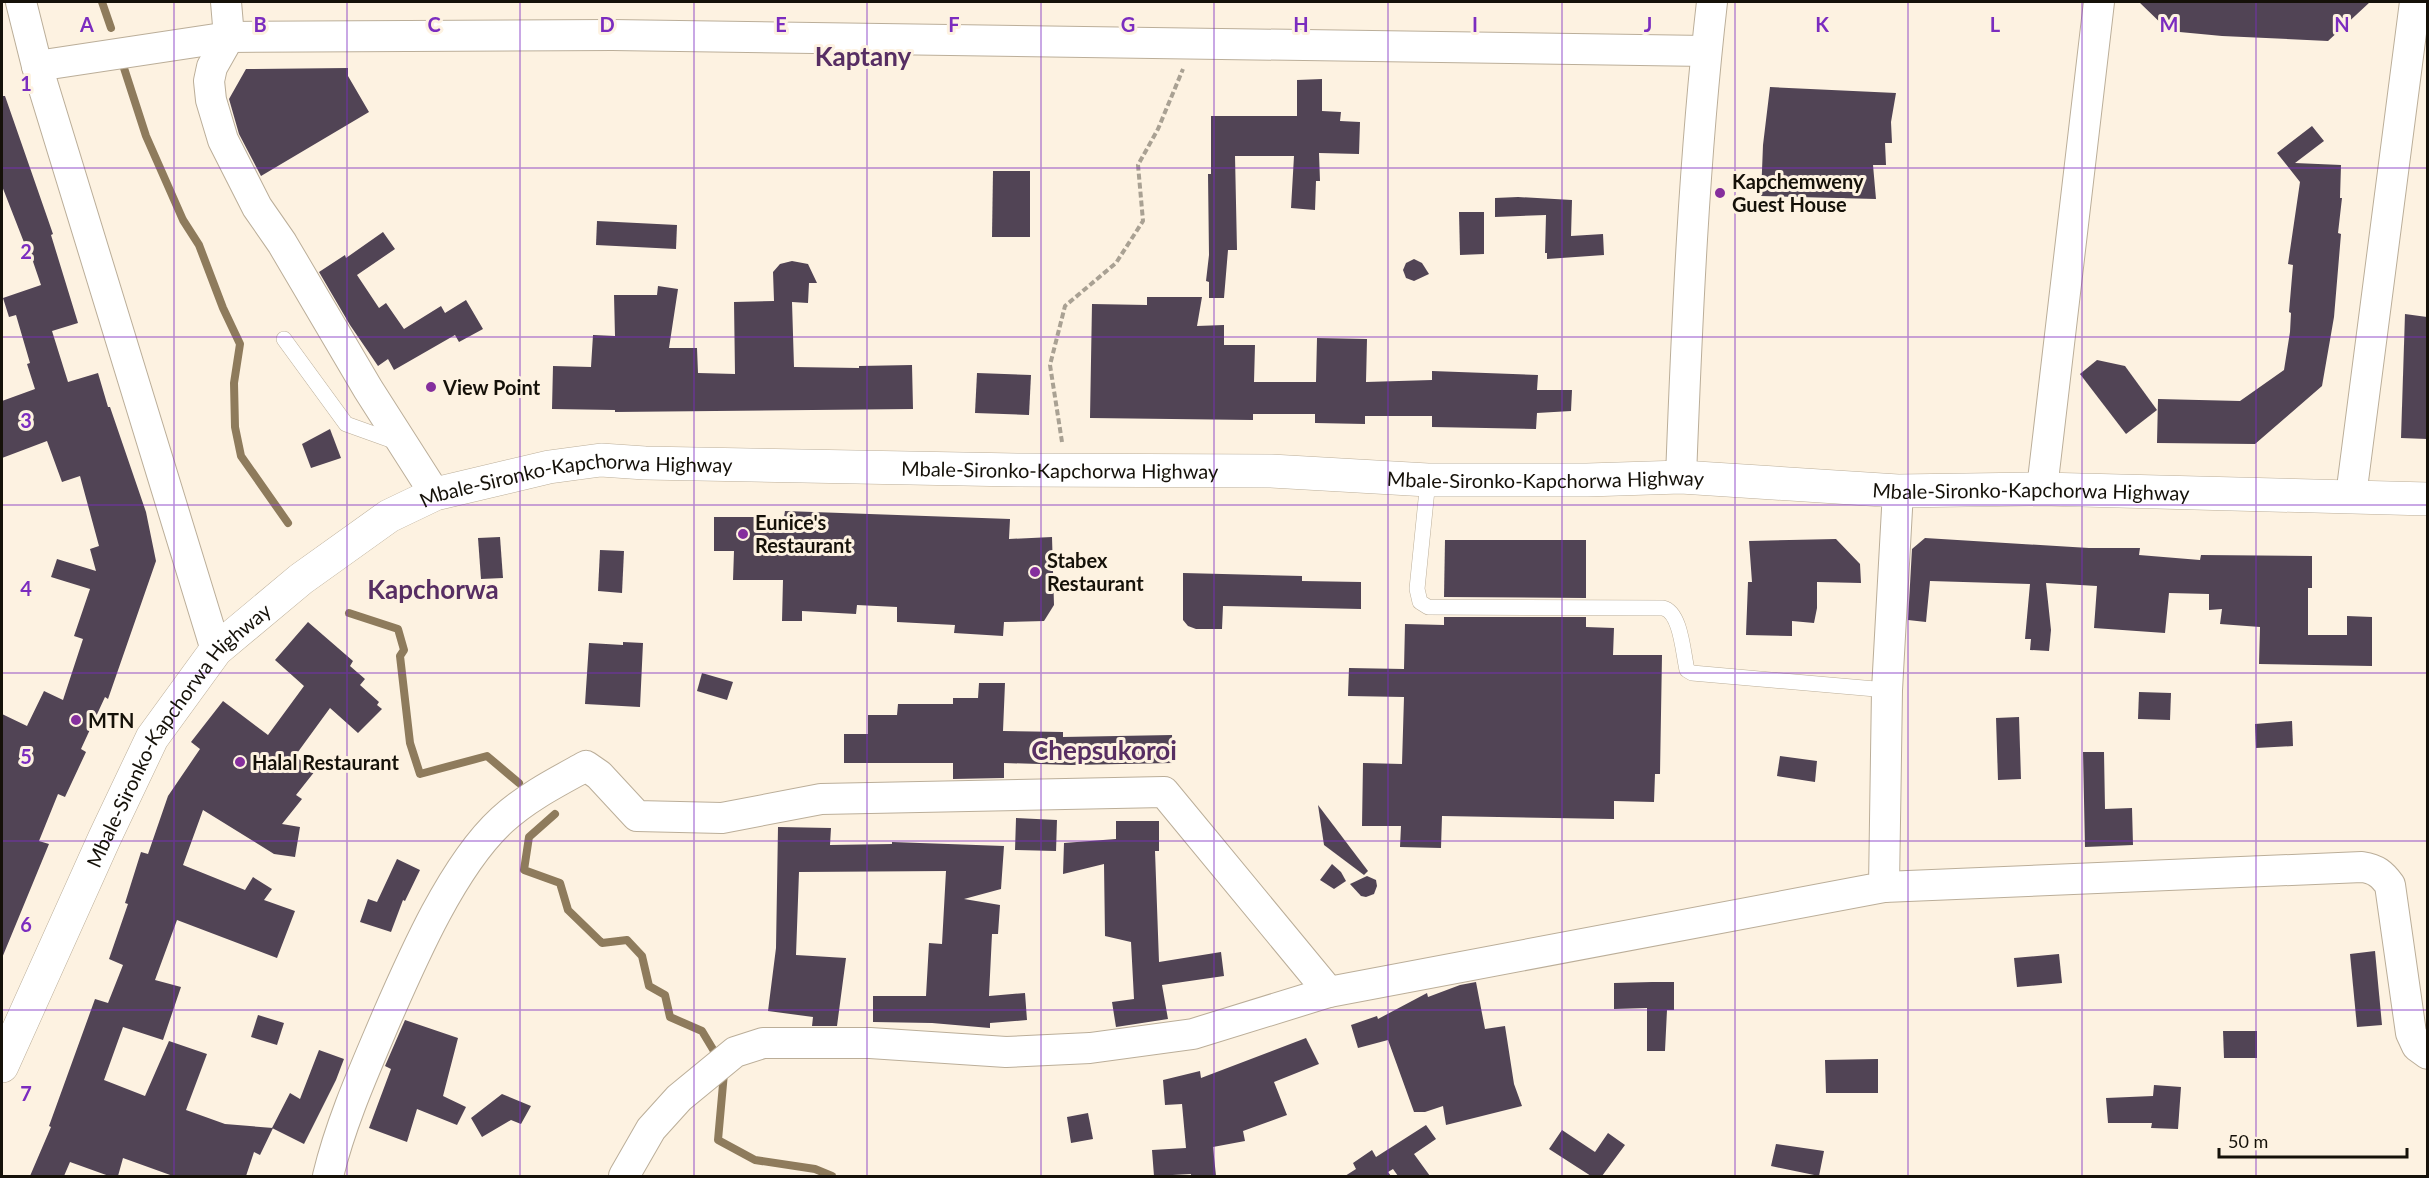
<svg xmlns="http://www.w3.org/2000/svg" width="2429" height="1178" font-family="Lato,sans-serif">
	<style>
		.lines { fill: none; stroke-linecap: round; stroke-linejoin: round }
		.stream { stroke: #8e7b5c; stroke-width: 8 }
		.building { fill: #514455 }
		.lane-casing { stroke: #bbae99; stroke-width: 16 }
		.street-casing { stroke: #bbae99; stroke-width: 32 }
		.primary-casing { stroke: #bbae99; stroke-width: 34 }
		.path { stroke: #a9a193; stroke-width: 4; stroke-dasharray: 6 3; stroke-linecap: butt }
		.lane { stroke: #fff; stroke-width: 15 }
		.street { stroke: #fff; stroke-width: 30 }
		.primary { stroke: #fff; stroke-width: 33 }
		.grid { fill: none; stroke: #7b2cbf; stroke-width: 1.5; stroke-opacity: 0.55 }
		.poi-dot { fill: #852f9d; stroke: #fdf2e1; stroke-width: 2 }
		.labels { text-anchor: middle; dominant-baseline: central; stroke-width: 6; stroke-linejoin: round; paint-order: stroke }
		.poi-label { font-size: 20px; font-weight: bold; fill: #151109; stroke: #fdf2e1; text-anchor: start }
		.street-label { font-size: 20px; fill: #151109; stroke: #fdf2e1 }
		.district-label { font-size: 26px; font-weight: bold; fill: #572e63; stroke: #fdf2e1 }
		.grid-label { font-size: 20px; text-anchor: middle; font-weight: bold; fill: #7b2cbf; stroke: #fdf2e1; stroke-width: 6; stroke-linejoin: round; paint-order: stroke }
	</style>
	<rect width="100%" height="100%" fill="#fdf2e1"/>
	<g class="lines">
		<g class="stream">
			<polyline points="102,2 111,28"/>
			<polyline points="123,65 146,136 183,220 199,245 223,308 240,344 234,383 235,427 241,456 288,523"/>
			<polyline points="349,613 398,629 404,650 400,656 410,743 420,774 487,756 519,783"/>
			<polyline points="555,814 529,837 524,870 560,883 568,910 602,943 627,940 642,956 649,986 665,995 670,1017 702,1031 717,1056"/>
			<polyline points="724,1073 718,1140 755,1160 815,1169 832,1176"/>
		</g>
	</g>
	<g class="building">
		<polygon points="2139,2 2323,3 2370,2 2328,41 2222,36 2169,31"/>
		<polygon points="348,68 348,76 369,112 261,176 239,134 229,99 246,69"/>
		<polygon points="1322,79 1322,111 1341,112 1340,121 1360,122 1359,154 1319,153 1320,181 1316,181 1315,210 1291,208 1294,156 1235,156 1237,250 1228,250 1224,298 1209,298 1209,282 1206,281 1209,255 1208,174 1211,174 1211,116 1297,116 1297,80"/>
		<polygon points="1770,87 1896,93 1891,122 1892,143 1885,143 1886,165 1873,165 1876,199 1761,196 1763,145"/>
		<polygon points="2,96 5,96 53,234 51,235 78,323 52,331 68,382 98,373 108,407 110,407 146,512 156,561 108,699 105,697 81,749 86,752 65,797 58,794 39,841 49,844 2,958 2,714 27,726 44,691 63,700 83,639 74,636 90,589 51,577 57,559 96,571 90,549 99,546 80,476 62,482 47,441 2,458 2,401 35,389 27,364 30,363 16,315 9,317 3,298 41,285 27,244 25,245 2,186"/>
		<polygon points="2312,126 2324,141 2295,163 2341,165 2340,198 2342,198 2338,233 2341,234 2334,317 2322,386 2255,444 2157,443 2158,399 2240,401 2284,370 2290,332 2291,313 2289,312 2293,265 2288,264 2300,182 2277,153"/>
		<polygon points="993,171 1030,171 1030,237 992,237"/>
		<polygon points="1518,197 1572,200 1571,236 1603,234 1604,255 1547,259 1547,253 1545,253 1546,215 1495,217 1495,198"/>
		<polygon points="1459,212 1484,212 1484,254 1460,255"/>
		<polygon points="597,221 677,225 676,249 596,245"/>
		<polygon points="383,232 395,249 357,275 379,308 386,303 404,329 441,306 445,313 466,300 483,329 459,342 455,335 394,370 388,359 378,366 350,325 319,272 345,255 346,258"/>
		<polygon points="1414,259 1422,263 1429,274 1414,281 1406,278 1403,270 1406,263"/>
		<polygon points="792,261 808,264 817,283 809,283 808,303 792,302 794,367 859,368 859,366 912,365 913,409 615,412 615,410 552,409 553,366 591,367 593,335 615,336 614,295 657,295 658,286 678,289 669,348 697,348 698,373 735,374 734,302 774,301 773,272 780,264"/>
		<polygon points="1147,297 1202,297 1197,326 1224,325 1224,345 1255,345 1254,382 1316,382 1317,338 1367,339 1366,382 1432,380 1432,371 1538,375 1537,390 1572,390 1571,411 1537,413 1536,429 1432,427 1432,416 1365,416 1365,424 1315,423 1315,414 1253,414 1253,420 1090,418 1092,304 1147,305"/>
		<polygon points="2405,314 2427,317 2427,439 2401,438"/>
		<polygon points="2097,360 2125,366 2157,410 2126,434 2080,374"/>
		<polygon points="977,373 1031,375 1029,415 975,413"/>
		<polygon points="330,429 341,458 311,468 302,444"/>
		<polygon points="785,511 1010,519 1009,539 1052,537 1054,605 1044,621 1004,622 1003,636 954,633 955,625 897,622 897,607 857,605 856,614 802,611 802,621 782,621 783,580 733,580 734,551 714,551 714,517 784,517"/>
		<polygon points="500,537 503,578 481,579 478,538"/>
		<polygon points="1925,538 2089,548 2140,548 2139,555 2200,560 2201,555 2312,556 2312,588 2308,588 2308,635 2347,635 2347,616 2372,617 2372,666 2259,664 2260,627 2220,624 2222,609 2209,610 2209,594 2169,593 2165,633 2094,628 2097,586 2046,583 2051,630 2049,651 2030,650 2031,639 2025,639 2030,584 1930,581 1926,622 1908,620 1912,549"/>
		<polygon points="1836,539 1860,564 1861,583 1817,582 1817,608 1814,623 1792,621 1792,636 1746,635 1748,582 1752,582 1749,541"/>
		<polygon points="1445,540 1586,540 1586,598 1444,597"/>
		<polygon points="600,550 624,551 622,593 598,591"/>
		<polygon points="1183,573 1302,576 1302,581 1361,582 1361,609 1223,606 1222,629 1196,629 1188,626 1183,620"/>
		<polygon points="1444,617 1586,617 1586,627 1614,628 1613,655 1662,655 1660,774 1655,774 1654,802 1614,801 1614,819 1442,816 1441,848 1400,847 1401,826 1362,826 1363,763 1402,764 1404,697 1348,696 1349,668 1404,669 1405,624 1444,625"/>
		<polygon points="308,622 353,661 350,666 365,679 360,685 379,702 377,705 382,709 358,733 330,708 295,756 315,771 296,795 302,799 282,824 300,827 295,857 274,854 203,810 183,865 245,890 253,877 272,889 264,900 295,911 277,958 177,920 155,980 181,987 163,1040 123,1027 104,1080 145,1096 169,1041 207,1054 186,1110 225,1124 273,1128 260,1155 254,1152 246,1176 173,1176 123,1158 118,1176 109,1176 70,1162 64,1176 30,1176 51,1127 49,1126 95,999 108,1003 123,965 109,959 128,904 125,903 141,852 148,854 168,796 200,749 191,742 223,701 268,735 304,686 275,660"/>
		<polygon points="623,642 643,643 640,707 585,704 589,643 623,645"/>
		<polygon points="702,673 733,682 727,700 697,691"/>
		<polygon points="979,683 1005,683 1003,731 1063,732 1063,737 1172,735 1173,763 1071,765 1004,763 1004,778 953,779 953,763 844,763 844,734 868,734 868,715 897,715 898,704 953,704 953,698 978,698"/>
		<polygon points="2139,692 2171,693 2170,720 2138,719"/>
		<polygon points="2019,717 2021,779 1998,780 1996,718"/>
		<polygon points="2292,721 2293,746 2256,748 2255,724"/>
		<polygon points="2083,752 2104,752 2105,809 2132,808 2133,845 2085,847"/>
		<polygon points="1780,756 1817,761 1815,782 1777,776"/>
		<polygon points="1318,805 1368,871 1364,875 1324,845"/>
		<polygon points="1016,818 1057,820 1056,851 1015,850"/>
		<polygon points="1116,821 1159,821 1159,851 1155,851 1159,962 1221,952 1224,976 1162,985 1168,1019 1116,1027 1112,1002 1134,999 1131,942 1105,936 1104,864 1063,874 1064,843 1116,839"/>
		<polygon points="778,827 831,828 830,845 892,844 892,842 1004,846 1001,889 964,899 1000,905 998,934 992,934 989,996 1025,993 1027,1020 990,1023 990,1028 932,1023 873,1022 873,996 926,996 929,943 942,944 946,871 799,872 796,955 846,958 837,1026 812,1026 813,1017 768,1011 776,948"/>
		<polygon points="397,859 420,870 405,901 403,900 391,932 360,922 368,899 377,902"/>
		<polygon points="1332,864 1341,872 1346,881 1334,889 1320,880"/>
		<polygon points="1367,876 1376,880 1377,886 1374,894 1366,897 1361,896 1350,884"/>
		<polygon points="2375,951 2382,1025 2357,1027 2350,954"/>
		<polygon points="2059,954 2062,983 2017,987 2014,958"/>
		<polygon points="1476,982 1485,1029 1505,1026 1514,1084 1522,1106 1446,1125 1443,1106 1425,1112 1414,1112 1388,1040 1358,1048 1351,1025 1377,1016 1378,1019 1427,993 1428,997 1460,985"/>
		<polygon points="1652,982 1674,982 1674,1010 1667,1010 1665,1051 1647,1051 1647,1008 1614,1009 1614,983"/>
		<polygon points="258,1015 284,1023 277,1045 251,1037"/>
		<polygon points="405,1020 458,1038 443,1096 466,1107 457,1125 417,1109 407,1142 369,1128 391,1069 385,1066"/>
		<polygon points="2223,1031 2257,1031 2257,1058 2224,1058"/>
		<polygon points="1306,1038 1319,1064 1274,1082 1287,1115 1243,1131 1245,1141 1213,1147 1216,1176 1191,1176 1191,1174 1154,1176 1152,1150 1186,1148 1182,1104 1165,1105 1163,1080 1200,1071 1201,1078"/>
		<polygon points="319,1050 344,1059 336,1080 304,1144 272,1128 290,1093 300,1099"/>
		<polygon points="1878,1059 1878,1093 1826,1093 1825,1060"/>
		<polygon points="2154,1085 2181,1087 2178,1129 2151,1128 2152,1123 2108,1123 2106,1098 2153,1096"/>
		<polygon points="502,1094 531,1106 521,1124 511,1120 482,1137 471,1118"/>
		<polygon points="1088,1113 1093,1139 1071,1143 1067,1117"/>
		<polygon points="1426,1125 1436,1139 1414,1154 1430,1176 1398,1176 1393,1169 1388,1172 1391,1176 1345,1176 1356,1169 1353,1163 1372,1150 1376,1157"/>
		<polygon points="1562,1130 1595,1152 1608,1133 1625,1145 1602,1176 1591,1176 1549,1149"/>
		<polygon points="1776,1144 1824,1151 1819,1176 1771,1166"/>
	</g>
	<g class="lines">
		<defs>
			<g id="lane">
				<polyline points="284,339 346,424 399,443"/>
				<path d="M1428,480L1417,589L1420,602L1428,607L1663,608C1681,612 1683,653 1687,670L1692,673L1887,690"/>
			</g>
			<g id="street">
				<polyline points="21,2 37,66 216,650"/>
				<polyline points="226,2 229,37 212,67 209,81 211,100 223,140 257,207 282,243 368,389 435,494"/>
				<polyline points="37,66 229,37 612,35 1706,51"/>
				<path d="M1681,477C1687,319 1694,159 1712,2"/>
				<polyline points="2042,489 2099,2"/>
				<polyline points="2351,496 2415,2"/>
				<path d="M1884,887L2362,867C2376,869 2382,874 2390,885L2411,1033L2417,1046L2428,1054"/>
				<path d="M328,1176C341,1122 364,1071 386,1019C413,957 453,865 502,820C527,797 557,782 586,766L599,775L637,816L722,818L821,799L1164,792L1329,992"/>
				<polyline points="624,1176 651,1129 679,1098 735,1052 763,1043 870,1043 1006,1052 1090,1048 1193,1034 1329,992 1884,887 1887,690 1898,491"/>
			</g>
			<g id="primary">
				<path id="s1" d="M2,1066L105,837L152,738L216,650L301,579L389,516L435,494L549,467L601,460L645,463L1017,470L1271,471L1428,480H1587L1681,477L1898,491L2042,489L2428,499"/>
			</g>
		</defs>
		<use href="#lane" class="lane-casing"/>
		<use href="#street" class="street-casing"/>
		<use href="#primary" class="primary-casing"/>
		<polyline class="path" points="1062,442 1050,365 1065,306 1116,263 1143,221 1138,165 1158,129 1183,69"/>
		<use href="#lane" class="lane"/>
		<use href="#street" class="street"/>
		<use href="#primary" class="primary"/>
	</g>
	<path class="grid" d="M174,2V1176M347,2V1176M520,2V1176M694,2V1176M867,2V1176M1041,2V1176M1214,2V1176M1388,2V1176M1562,2V1176M1735,2V1176M1908,2V1176M2082,2V1176M2256,2V1176M2,168H2428M2,337H2428M2,505H2428M2,673H2428M2,841H2428M2,1010H2428"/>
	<g class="poi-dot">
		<circle cx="1720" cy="193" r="6"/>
		<circle cx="431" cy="387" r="6"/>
		<circle cx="743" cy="534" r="6"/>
		<circle cx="1035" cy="572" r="6"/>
		<circle cx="76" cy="720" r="6"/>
		<circle cx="240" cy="762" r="6"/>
	</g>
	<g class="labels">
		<g class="poi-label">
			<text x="1732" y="181">Kapchemweny<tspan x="1732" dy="23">Guest House</tspan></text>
			<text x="443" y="387">View Point</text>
			<text x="755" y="522">Eunice's<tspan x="755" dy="23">Restaurant</tspan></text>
			<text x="1047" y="560">Stabex<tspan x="1047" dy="23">Restaurant</tspan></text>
			<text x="88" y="720">MTN</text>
			<text x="252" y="762">Halal Restaurant</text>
		</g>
		<g class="street-label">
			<text stroke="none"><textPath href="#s1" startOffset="1368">Mbale-Sironko-Kapchorwa Highway</textPath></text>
			<text stroke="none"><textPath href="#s1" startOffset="1854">Mbale-Sironko-Kapchorwa Highway</textPath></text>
			<text stroke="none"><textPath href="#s1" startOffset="882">Mbale-Sironko-Kapchorwa Highway</textPath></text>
			<text stroke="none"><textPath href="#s1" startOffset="2340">Mbale-Sironko-Kapchorwa Highway</textPath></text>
			<text stroke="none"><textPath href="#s1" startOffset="378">Mbale-Sironko-Kapchorwa Highway</textPath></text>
		</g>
		<g class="district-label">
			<text x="863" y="56">Kaptany</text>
			<text x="433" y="589">Kapchorwa</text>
			<text x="1104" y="750">Chepsukoroi</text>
		</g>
	</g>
	<g class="grid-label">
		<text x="87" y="32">A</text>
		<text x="260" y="32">B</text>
		<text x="434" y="32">C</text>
		<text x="607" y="32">D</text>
		<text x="781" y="32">E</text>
		<text x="954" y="32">F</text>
		<text x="1128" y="32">G</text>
		<text x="1301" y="32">H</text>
		<text x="1475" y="32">I</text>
		<text x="1648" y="32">J</text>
		<text x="1822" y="32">K</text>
		<text x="1995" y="32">L</text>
		<text x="2169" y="32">M</text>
		<text x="2342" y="32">N</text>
		<text x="26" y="91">1</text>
		<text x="26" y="259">2</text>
		<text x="26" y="428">3</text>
		<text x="26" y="596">4</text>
		<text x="26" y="764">5</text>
		<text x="26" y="932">6</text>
		<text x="26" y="1101">7</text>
	</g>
	<rect width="2429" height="1178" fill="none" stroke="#151109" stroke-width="6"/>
	<path d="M2219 1148v9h188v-9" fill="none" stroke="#151109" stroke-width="3"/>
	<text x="2228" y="1148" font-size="18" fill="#151109" stroke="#fdf2e1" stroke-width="4.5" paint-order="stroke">50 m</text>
</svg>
